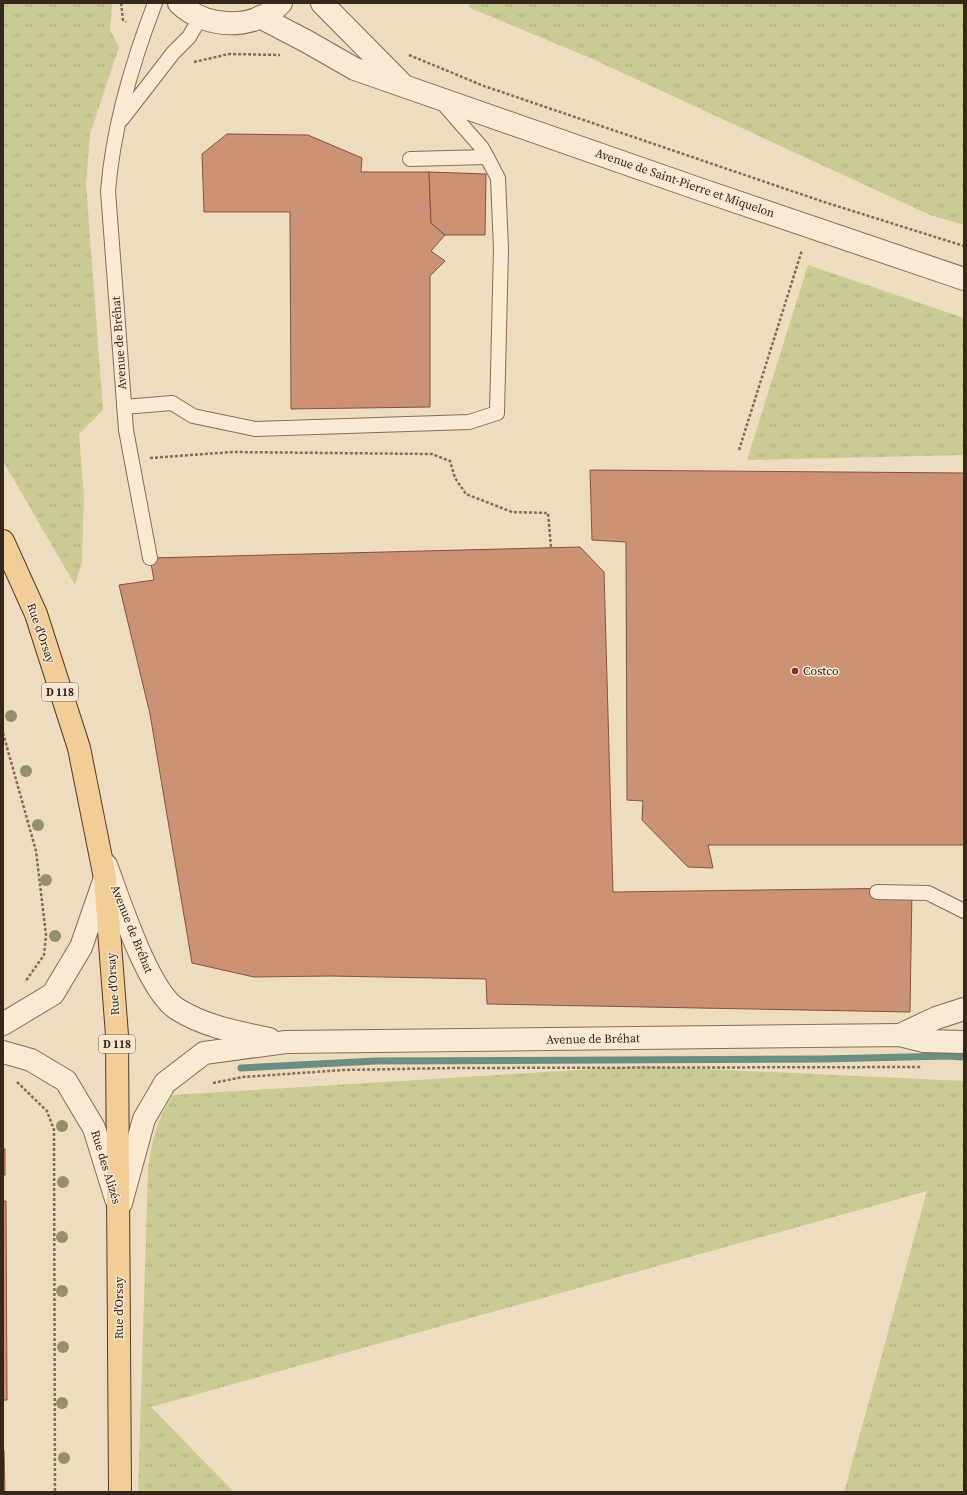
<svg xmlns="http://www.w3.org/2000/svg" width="967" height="1495" font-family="'Source Serif 4',serif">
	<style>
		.grass { fill: url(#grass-tufts) }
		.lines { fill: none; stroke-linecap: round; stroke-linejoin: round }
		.stream { stroke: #6a8e82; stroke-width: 7 }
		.building { fill: #cc9276; stroke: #86543e }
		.service-casing { stroke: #876d58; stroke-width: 16 }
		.minor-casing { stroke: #876d58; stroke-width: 24 }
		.primary-casing { stroke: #543c2d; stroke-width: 24 }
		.path { stroke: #876d58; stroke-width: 2.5; stroke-dasharray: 3 2; stroke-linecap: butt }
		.service { stroke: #f9ead3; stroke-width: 14 }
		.minor { stroke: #f9ead3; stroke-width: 22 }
		.primary { stroke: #f2ce97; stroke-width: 22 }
		.tree { fill: #94916a }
		.poi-dot { fill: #962833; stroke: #f5e7d0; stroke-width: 1.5 }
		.labels { text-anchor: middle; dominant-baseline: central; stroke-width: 3; stroke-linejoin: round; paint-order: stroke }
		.shield { fill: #f5e7d0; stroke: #6f6153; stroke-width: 1 }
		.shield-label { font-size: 11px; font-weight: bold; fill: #36271d }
		.street-label { font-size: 12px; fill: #36271d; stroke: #f5e7d0 }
		.poi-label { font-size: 12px; fill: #36271d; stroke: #f5e7d0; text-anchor: start }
	</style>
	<defs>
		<pattern id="grass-tufts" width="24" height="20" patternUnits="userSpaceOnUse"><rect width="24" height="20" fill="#cacc94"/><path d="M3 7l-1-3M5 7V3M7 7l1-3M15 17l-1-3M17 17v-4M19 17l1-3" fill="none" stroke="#aeaf7f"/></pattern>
	</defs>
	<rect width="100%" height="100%" fill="#eedcc0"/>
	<g class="grass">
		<polygon points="3,3 112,3 110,30 119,47 90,134 86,184 103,410 79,434 84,497 82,562 75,585 3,461"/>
		<polygon points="468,3 964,3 964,225 930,215 588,57 470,8"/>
		<polygon points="808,265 964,318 964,455 747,460"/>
		<path d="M642,1066L964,1081V1492H844L927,1191L151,1407L234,1492H138L148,1171C152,1139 156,1122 173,1095Z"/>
	</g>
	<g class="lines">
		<polyline class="stream" points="241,1068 376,1061 822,1059 949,1056 961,1057"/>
	</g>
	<g class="building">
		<polygon points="227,134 308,135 362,158 361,172 429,172 431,223 445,235 431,251 445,261 430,276 430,407 291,409 290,212 204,212 202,154"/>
		<polygon points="429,172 486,174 485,235 445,235 431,223"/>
		<polygon points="590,470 964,473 964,845 708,845 713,868 688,867 642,820 643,801 627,800 626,542 592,540"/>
		<polygon points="580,547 604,572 613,892 912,888 910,1012 487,1004 486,979 330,976 254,977 192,963 150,714 119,585 154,580 150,558"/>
		<rect x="3" y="1149" width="2" height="26"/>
		<polygon points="3,1201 6,1201 7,1400 3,1400"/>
		<polygon points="3,1450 4,1450 5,1492 3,1492"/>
	</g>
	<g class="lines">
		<defs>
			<g id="service">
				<polyline points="122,119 173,53 189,37 200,18"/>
				<polyline points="410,159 487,157"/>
				<polyline points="124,407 172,403 193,416 255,429 469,422 497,413 501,249 498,178 482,148 441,101"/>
				<path d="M150,558L126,430L108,191C113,127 132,63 155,3"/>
				<polyline points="877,892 928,893 964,911"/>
			</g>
			<g id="minor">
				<path d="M179,3C206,29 254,31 281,3"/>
				<polyline points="322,3 400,82"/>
				<polyline points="260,17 306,41 355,69 696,188 964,279"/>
				<path d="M106,865C119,899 148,991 177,1009C206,1027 237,1032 269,1039"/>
				<polyline points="3,1024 53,994 81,947 105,878"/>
				<polyline points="900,1035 936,1018 964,1009"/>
				<polyline points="3,1052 31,1060 66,1081 94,1128 116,1199"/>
				<polyline points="121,1203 144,1119 165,1083 204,1053 286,1042 900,1035 924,1041 964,1042"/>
			</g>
			<polyline id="primary" points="3,541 36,614 79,748 105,878 117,1035 120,1492"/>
		</defs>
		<use href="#service" class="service-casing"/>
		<use href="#minor" class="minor-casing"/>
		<use href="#primary" class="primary-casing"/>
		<g class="path">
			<polyline points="121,3 123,20 126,22"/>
			<polyline points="409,55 484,86 821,201 964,246"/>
			<polyline points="194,62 229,54 280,55"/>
			<polyline points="739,450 802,250"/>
			<polyline points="150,458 232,452 432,454 450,461 455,478 466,494 512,512 548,513 551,547"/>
			<polyline points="3,733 36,851 46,935 44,955 25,982"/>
			<polyline points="17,1082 47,1111 54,1130 55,1492"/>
			<polyline points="213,1083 243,1077 343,1070 454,1068 922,1067"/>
		</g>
		<use href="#service" class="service"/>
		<use href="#minor" class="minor"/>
		<use href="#primary" class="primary"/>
	</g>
	<g class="tree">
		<circle cx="11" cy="716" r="6"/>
		<circle cx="26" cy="771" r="6"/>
		<circle cx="38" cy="825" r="6"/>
		<circle cx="46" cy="880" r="6"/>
		<circle cx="55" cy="936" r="6"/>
		<circle cx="62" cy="1126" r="6"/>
		<circle cx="63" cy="1182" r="6"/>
		<circle cx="62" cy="1237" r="6"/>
		<circle cx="62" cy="1291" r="6"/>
		<circle cx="63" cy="1347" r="6"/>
		<circle cx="62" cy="1403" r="6"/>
		<circle cx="64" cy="1458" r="6"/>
	</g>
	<circle class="poi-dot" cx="795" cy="671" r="4"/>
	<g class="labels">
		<g class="shield">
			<rect x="42" y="683" width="36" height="18" rx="3"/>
			<rect x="99" y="1035" width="36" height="18" rx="3"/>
		</g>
		<g class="shield-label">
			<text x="60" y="692">D 118</text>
			<text x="117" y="1044">D 118</text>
		</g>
		<g class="street-label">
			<text transform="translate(685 183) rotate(19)">Avenue de Saint-Pierre et Miquelon</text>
			<text transform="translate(119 343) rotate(-94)">Avenue de Bréhat</text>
			<text transform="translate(41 633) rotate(71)">Rue d'Orsay</text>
			<text transform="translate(132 929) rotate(68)">Avenue de Bréhat</text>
			<text transform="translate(113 984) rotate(-94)">Rue d'Orsay</text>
			<text transform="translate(593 1039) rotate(-1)">Avenue de Bréhat</text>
			<text transform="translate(106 1167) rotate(73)">Rue des Alizés</text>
			<text transform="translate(119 1308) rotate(-90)">Rue d'Orsay</text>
		</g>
		<g class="poi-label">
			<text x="803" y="671">Costco</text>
		</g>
	</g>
	<rect width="967" height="1495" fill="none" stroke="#36271d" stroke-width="8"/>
</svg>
